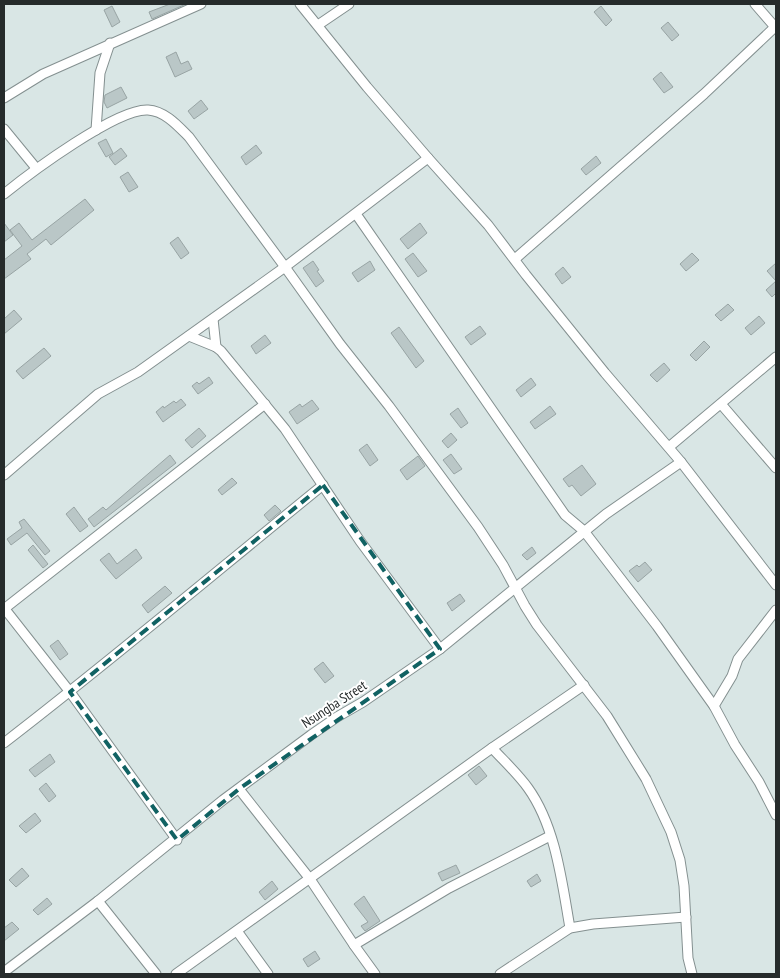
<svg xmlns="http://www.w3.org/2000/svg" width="780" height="978" font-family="'PT Sans Narrow',sans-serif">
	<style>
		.building { fill: #bac7c7; stroke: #98a4a4 }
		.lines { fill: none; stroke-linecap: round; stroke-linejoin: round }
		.street-casing { stroke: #849090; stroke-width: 11 }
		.street { stroke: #fff; stroke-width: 9 }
		.marked { fill: none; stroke: #116263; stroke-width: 4; stroke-dasharray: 10 6; stroke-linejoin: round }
		.labels { text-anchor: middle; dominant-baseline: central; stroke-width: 4; stroke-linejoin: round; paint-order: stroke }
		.street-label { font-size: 14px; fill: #262b2b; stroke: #fff }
	</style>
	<rect width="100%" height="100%" fill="#d9e6e5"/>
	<g class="building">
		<polygon points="170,4 186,4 152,19 149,12"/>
		<polygon points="112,6 120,22 112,27 104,10"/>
		<polygon points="601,6 612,20 606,26 594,12"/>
		<polygon points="668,22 679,35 672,41 661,28"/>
		<polygon points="176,52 181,64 188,61 192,69 175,77 166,57"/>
		<polygon points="661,72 673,87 664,93 653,79"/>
		<polygon points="121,87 127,98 107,108 104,102 105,95"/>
		<polygon points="201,100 208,109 194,119 188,111"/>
		<polygon points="106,139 113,153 106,157 98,143"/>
		<polygon points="256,145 262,153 246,165 241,157"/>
		<polygon points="121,148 127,156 115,165 109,157"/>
		<polygon points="596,156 601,163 586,175 581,169"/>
		<polygon points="128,172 138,187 129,192 120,177"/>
		<polygon points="85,199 94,210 51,245 46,239 27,254 31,259 4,279 4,260 22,246 10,230 19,223 32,240"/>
		<polygon points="4,223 13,235 4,242"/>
		<polygon points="420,223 427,233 408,249 400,239"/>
		<polygon points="178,237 189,253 181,259 170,243"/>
		<polygon points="413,253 427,271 418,277 405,259"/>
		<polygon points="692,253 699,260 686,271 680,264"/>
		<polygon points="313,261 319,270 317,271 324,281 316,287 303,268"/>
		<polygon points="370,261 375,270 358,282 352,273"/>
		<polygon points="776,263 776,293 772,297 766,290 776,281 767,271"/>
		<polygon points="563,267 571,277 562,284 555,274"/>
		<polygon points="728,304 734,310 721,321 715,315"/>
		<polygon points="14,310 22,319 4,334 4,319"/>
		<polygon points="759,316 765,323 751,335 745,328"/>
		<polygon points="480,326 486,334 471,345 465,337"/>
		<polygon points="399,327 424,361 416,368 391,333"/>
		<polygon points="265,335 271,343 256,354 251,346"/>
		<polygon points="704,341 710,347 696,361 690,355"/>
		<polygon points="44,348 51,356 23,379 16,371"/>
		<polygon points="664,363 670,370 657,382 650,375"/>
		<polygon points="209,377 213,383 198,394 192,386 197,382 199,384"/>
		<polygon points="531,378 536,385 521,397 516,390"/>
		<polygon points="181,399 186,405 163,422 156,412 163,406 164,408 174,401 176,403"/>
		<polygon points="312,400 319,409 297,424 289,412 300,404 302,407"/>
		<polygon points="550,406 556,414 535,429 530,422"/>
		<polygon points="458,408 468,423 461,428 450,414"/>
		<polygon points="199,428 206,436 192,448 185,440"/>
		<polygon points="451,433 457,440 448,448 442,441"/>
		<polygon points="367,444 378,460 370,466 359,450"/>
		<polygon points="451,454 462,469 454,474 443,460"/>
		<polygon points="170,455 176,463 94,527 88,519 103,507 106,510"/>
		<polygon points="418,456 425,466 407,480 400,470"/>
		<polygon points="582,465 596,484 581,496 572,485 569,487 563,479"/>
		<polygon points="232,478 237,483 222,495 218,490"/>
		<polygon points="275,505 281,511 269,521 264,515"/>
		<polygon points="74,507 88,526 80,532 66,514"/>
		<polygon points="24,519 50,551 45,555 27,533 11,545 7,539 22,528 19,522"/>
		<polygon points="33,545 48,564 43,568 28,550"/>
		<polygon points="532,547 536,553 527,560 522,555"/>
		<polygon points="136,549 142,558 116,579 100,560 109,553 117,564"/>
		<polygon points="645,562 652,570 638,582 629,571 637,565 639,567"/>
		<polygon points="165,586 172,593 148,613 142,605"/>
		<polygon points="460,594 465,601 452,611 447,603"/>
		<polygon points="58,640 68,654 60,660 50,646"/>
		<polygon points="323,662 334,676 325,683 314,669"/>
		<polygon points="50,754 55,762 35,777 29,770"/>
		<polygon points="479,766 487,776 476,785 468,775"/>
		<polygon points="46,783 56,796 49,802 39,789"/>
		<polygon points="35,813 41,821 26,833 19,826"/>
		<polygon points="456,865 460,873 442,881 438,873"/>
		<polygon points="22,868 29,876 16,887 9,880"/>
		<polygon points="537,874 541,881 531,887 527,881"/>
		<polygon points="272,881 278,889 265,900 259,892"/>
		<polygon points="364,896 380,921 365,931 361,926 368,922 354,904"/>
		<polygon points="47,898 52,904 38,915 33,910"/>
		<polygon points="12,922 19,929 4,941 4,928"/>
		<polygon points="315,951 320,959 308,967 303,959"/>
	</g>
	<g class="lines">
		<defs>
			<g id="street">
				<polyline points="300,4 367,87 428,158 488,225 526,275 605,373 681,462 776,585"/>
				<polyline points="755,4 775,27"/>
				<polyline points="318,25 349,4"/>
				<polyline points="4,98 43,74 201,4"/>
				<polyline points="4,129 36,168"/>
				<polyline points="96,130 100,73 110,43"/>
				<path d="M4,194C30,173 117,108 148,110C165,111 178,126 189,137L285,267L340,344L389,406L478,527L503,565L525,606L537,625L607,716L646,779L671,832L680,860L684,886L688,958L692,974"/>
				<polyline points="356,214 565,515 584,531 657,626 714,706 735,745 759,782 776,815"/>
				<polyline points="515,259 704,94 776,26"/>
				<polyline points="213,319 216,347"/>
				<polyline points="189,336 216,347 221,351 285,429 360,541 440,649"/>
				<polyline points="721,404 776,468"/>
				<polyline points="669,447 776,357"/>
				<polyline points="4,475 98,394 138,372 285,267 428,158"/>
				<polyline points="4,608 70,692 177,840"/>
				<polyline points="4,609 265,404"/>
				<polyline points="714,706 732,676 738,659 776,610"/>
				<path d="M4,743C112,660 217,571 323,485"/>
				<path d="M492,748C504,761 518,774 528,788C556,827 562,883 570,928"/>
				<polyline points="239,789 310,879 354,945 375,974"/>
				<polyline points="98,901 156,974"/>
				<polyline points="237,931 268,974"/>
				<polyline points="354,945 449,888 550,836"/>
				<polyline points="4,972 98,901 223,800 311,735 337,717 363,702 440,649 606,514 681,462"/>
				<polyline points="176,974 492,748 584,685"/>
				<polyline points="500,974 570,928 593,924 686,917"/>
			</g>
		</defs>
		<use href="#street" class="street-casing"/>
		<use href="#street" class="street"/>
	</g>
	<path class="marked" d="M323,485L440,649L239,789L177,840L70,692Z"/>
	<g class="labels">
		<g class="street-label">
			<text transform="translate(334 704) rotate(-33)">Nsungba Street</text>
		</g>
	</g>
	<rect width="780" height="978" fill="none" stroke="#262b2b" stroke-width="10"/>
</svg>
